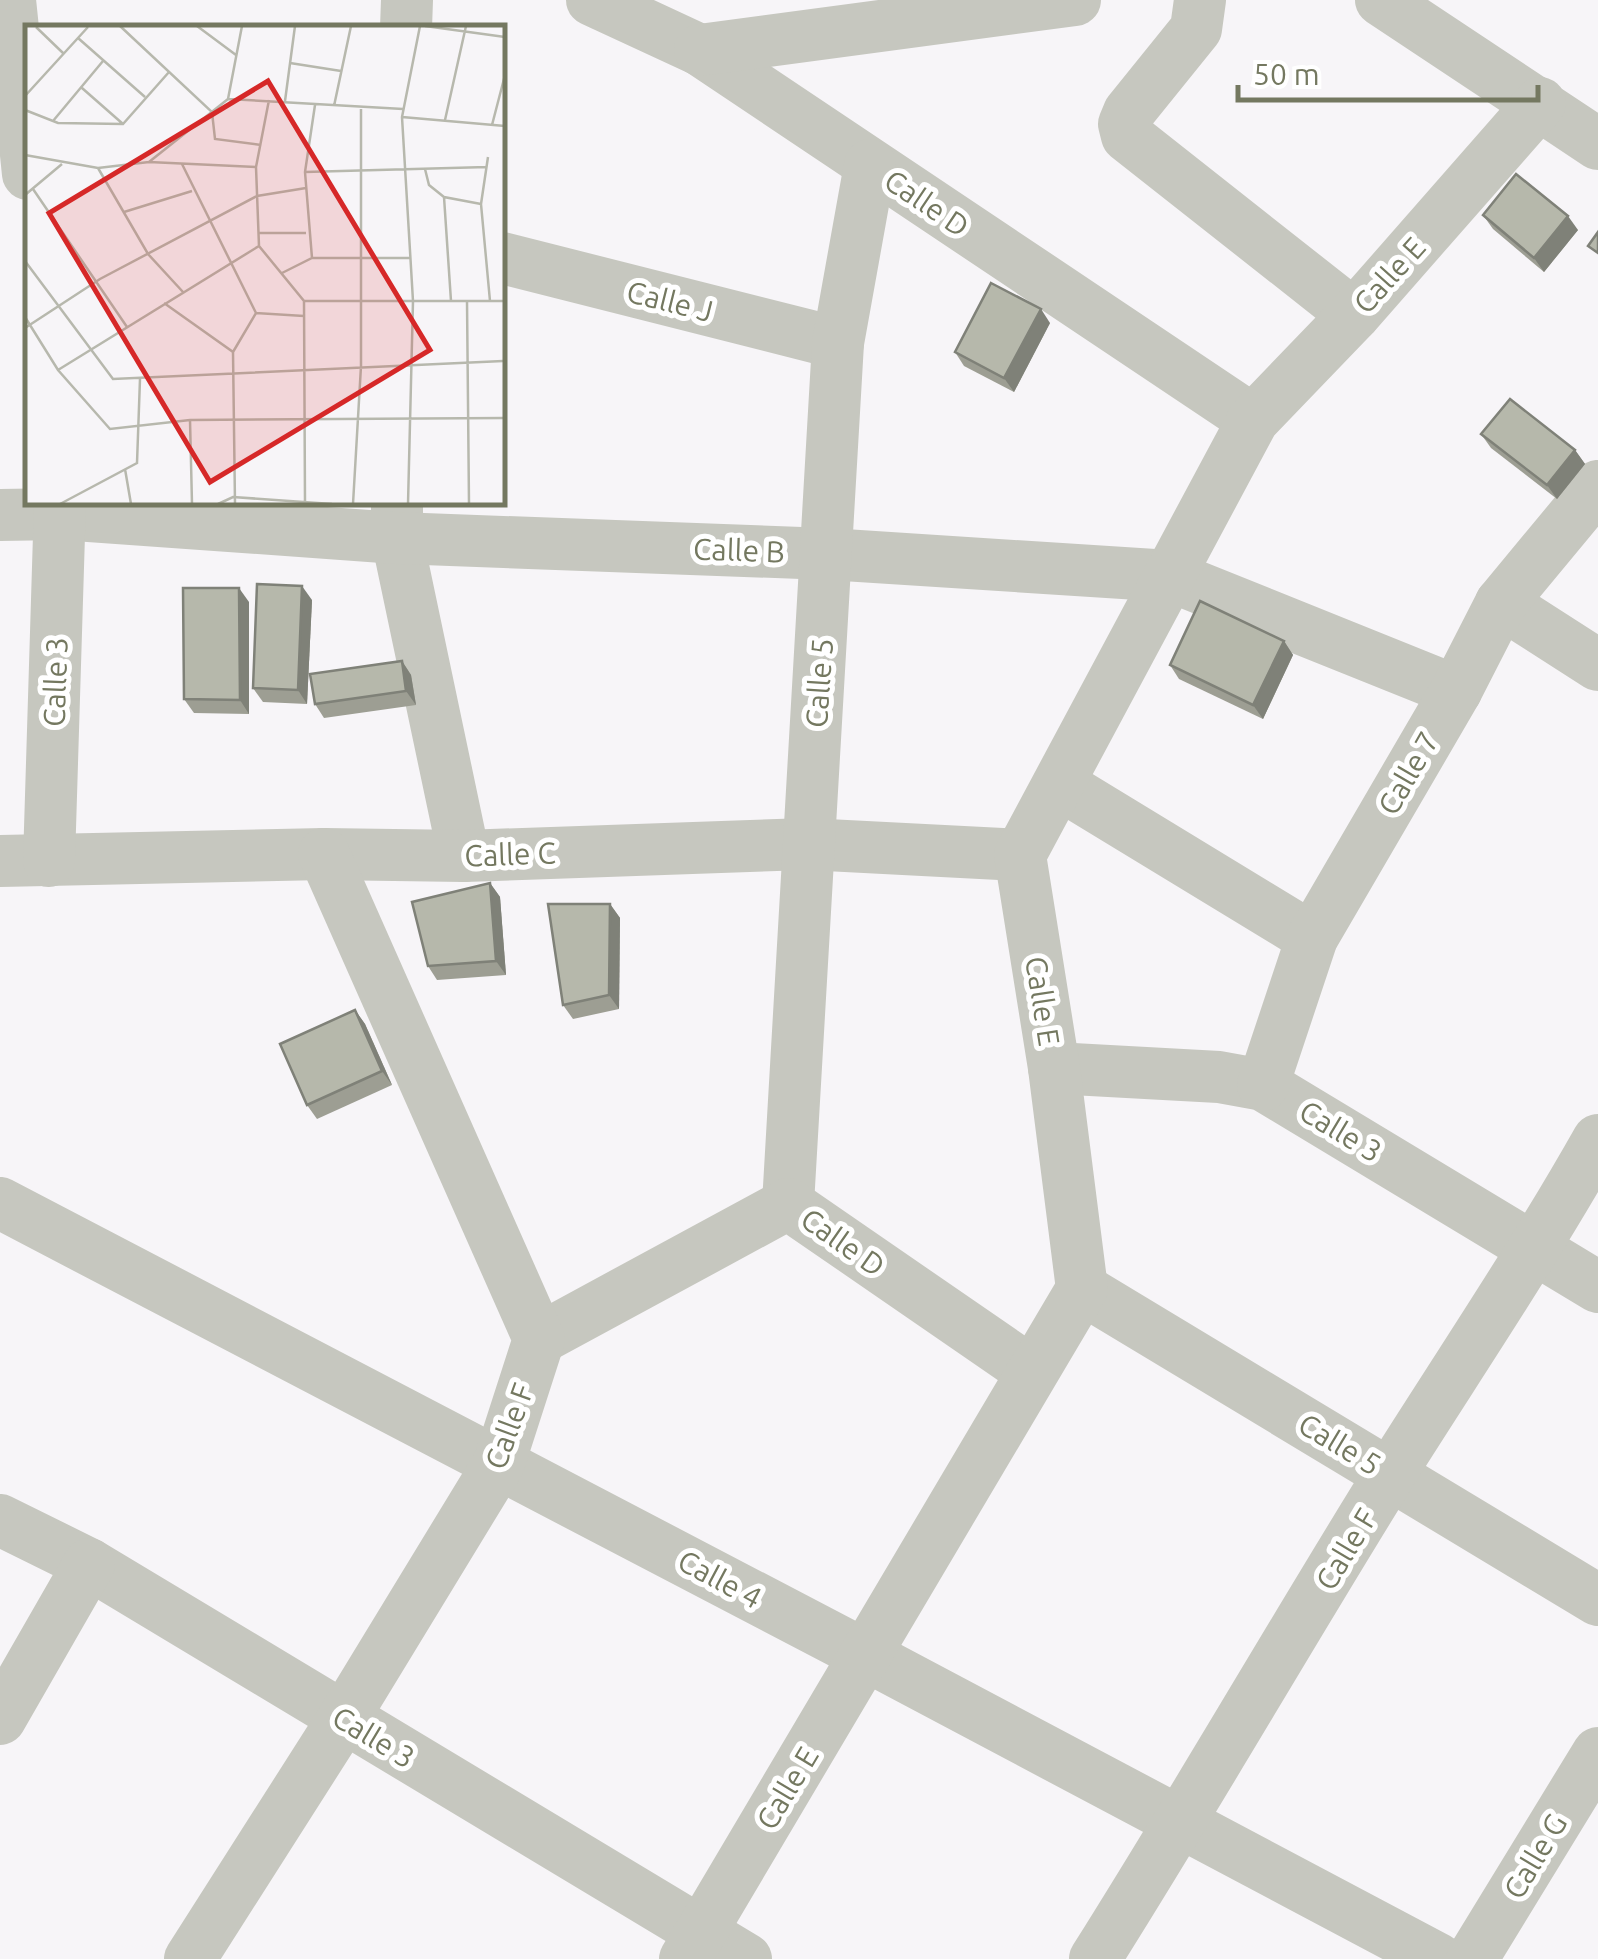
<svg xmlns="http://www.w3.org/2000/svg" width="1598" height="1959" font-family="Ubuntu,sans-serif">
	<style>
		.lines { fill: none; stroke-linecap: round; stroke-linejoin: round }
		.minor { stroke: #c6c7bf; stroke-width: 52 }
		.wall { fill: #9d9e93 }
		.shaded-wall { fill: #7f8178 }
		.building { fill: #b6b8ab; stroke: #7f8178; stroke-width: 2.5 }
		.labels { text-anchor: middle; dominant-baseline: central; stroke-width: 10; stroke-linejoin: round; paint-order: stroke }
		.street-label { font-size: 30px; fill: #747860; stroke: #fff }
		.inset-road { fill: none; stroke: #b7b8ad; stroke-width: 2.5 }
		.view { fill: #d62828; fill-opacity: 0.15; stroke: #d62828; stroke-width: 5 }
		.inset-edge { fill: none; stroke: #747860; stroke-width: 5 }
	</style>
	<rect width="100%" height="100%" fill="#f7f5f8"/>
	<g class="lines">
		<g class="minor">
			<polyline points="10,0 28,174"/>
			<polyline points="592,0 700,50 1253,420"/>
			<polyline points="1200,0 1196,29 1129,112 1124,124 1127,136 1354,315"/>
			<polyline points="1381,0 1598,144"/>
			<polyline points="406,28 407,0"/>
			<polyline points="700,50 1075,0"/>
			<polyline points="502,258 838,343"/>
			<polyline points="397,504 397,538 464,856"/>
			<polyline points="0,515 61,514 397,538 828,554 1170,576 1456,691"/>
			<polyline points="1501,603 1598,665"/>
			<polyline points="1059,784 1312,938"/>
			<polyline points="0,861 324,854 464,856 807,844 1020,855"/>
			<polyline points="49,861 60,502"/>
			<polyline points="1054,1068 1219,1077 1263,1085 1598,1287"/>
			<polyline points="1263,1085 1312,938 1456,691 1501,603 1598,486"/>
			<polyline points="0,1203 865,1655 1438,1959"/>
			<polyline points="788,1204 838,343 870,165"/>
			<polyline points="1082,1289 1598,1600"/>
			<polyline points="539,1339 788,1204 1032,1372"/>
			<polyline points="0,1520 89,1564 746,1959"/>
			<polyline points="0,1719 89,1564"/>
			<polyline points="190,1959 343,1719 499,1463 539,1339 324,854"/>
			<polyline points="685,1959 1082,1289 1054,1068 1020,855 1253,420 1354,315 1540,103"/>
			<path d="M1095,1959C1196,1799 1290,1635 1390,1474C1460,1363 1533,1255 1598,1140"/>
			<polyline points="1472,1959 1598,1753"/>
		</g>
	</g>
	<g class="wall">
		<polygon points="1483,215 1578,230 1544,272 1493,229"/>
		<polygon points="1050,323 1014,392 964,366 955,352"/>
		<polygon points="1481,434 1575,450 1585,464 1557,499 1491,448"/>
		<polygon points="312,600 307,704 263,702 253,688"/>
		<polygon points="249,602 249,714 194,713 184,699"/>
		<polygon points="1284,641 1293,655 1263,719 1179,679 1170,665"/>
		<polygon points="402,661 411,675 416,705 324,718 315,704"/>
		<polygon points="490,883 500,897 506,975 437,980 428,966"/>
		<polygon points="610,904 620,918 619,1009 573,1019 563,1005"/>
		<polygon points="355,1010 365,1024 392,1085 317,1119 307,1105"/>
	</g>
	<g class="shaded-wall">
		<polygon points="1568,216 1578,230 1544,272 1534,258"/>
		<polygon points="1041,309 1050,323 1014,392 1004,378"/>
		<polygon points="1575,450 1585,464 1557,499 1547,485"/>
		<polygon points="302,586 312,600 307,704 298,690"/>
		<polygon points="239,588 249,602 249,714 240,700"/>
		<polygon points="1284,641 1293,655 1263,719 1253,705"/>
		<polygon points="402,661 411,675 416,705 406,691"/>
		<polygon points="490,883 500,897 506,975 496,961"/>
		<polygon points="610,904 620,918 619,1009 609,995"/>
		<polygon points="355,1010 365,1024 392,1085 382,1071"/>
	</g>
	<g class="building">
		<polygon points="1516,174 1568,216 1534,258 1483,215"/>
		<polygon points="1598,232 1598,253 1588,246"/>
		<polygon points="991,283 1041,309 1004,378 955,352"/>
		<polygon points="1510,399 1575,450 1547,485 1481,434"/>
		<polygon points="257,584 302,586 298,690 253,688"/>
		<polygon points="183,588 239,588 240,700 184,699"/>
		<polygon points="1200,601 1284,641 1253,705 1170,665"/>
		<polygon points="402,661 406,691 315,704 310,674"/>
		<polygon points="490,883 496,961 428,966 412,902"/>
		<polygon points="548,904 610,904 609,995 563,1005"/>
		<polygon points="355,1010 382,1071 307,1105 280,1044"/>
	</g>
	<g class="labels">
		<g class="street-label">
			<text transform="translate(927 203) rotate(34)">Calle D</text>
			<text transform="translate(1389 275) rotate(-48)">Calle E</text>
			<text transform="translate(670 301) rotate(14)">Calle J</text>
			<text transform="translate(739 550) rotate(2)">Calle B</text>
			<text transform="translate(55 682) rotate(-88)">Calle 3</text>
			<text transform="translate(819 683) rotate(-86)">Calle 5</text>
			<text transform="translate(1408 773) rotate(-60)">Calle 7</text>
			<text transform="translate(510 854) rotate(-2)">Calle C</text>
			<text transform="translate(1043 1001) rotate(81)">Calle E</text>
			<text transform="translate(1341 1131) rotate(31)">Calle 3</text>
			<text transform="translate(843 1242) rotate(35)">Calle D</text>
			<text transform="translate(509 1426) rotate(-70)">Calle F</text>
			<text transform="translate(1340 1444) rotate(31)">Calle 5</text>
			<text transform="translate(1346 1549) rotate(-59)">Calle F</text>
			<text transform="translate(720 1579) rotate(28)">Calle 4</text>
			<text transform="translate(374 1737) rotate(31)">Calle 3</text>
			<text transform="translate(787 1788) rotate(-59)">Calle E</text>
			<text transform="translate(1535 1856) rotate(-59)">Calle G</text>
		</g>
	</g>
	<g transform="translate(25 25)">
		<rect width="480" height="480" fill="#f7f5f8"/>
		<path class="inset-road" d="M95,1L187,87L190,114L236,120M172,1L211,30M400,1L480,12M11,2L38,28M53,13L120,72M265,38L316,46M57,63L98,99M0,71L63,2M203,74L378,84M244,75L231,142L234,221L279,276L280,479M260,76L270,1M309,81L326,1M0,85L33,98L98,99L144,47M377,92L480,101M420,95L441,1M28,96L78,36M467,100L480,50M0,130L73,143L124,137L231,142M463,132L456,179L465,276M124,137L203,74L217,1M157,139L231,288M73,143L123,229L158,267M400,144L404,160L419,172L456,179M280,147L462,142M8,164L102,302M0,170L37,139M419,172L426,276M99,187L167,166M234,208H281M287,233L280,147L290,80M0,236L88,354L478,336M257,248L287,233H385M279,276H480M442,276L444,479M139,278L208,327L210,479M0,292L33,345L85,404L165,395L480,393M0,303L75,254L232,171L281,163M208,327L231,288L279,291M33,345L234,221M165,395L167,479M100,444L106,479M35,479L112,438L115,354M193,479L208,472L307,479M328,479L336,341V84M383,479L388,276L377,92L395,1"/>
		<path class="view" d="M243,56L405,325L185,457L24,188Z"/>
		<rect width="480" height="480" class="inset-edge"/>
	</g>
	<path d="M1238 85v15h300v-15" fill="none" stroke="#747860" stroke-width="5"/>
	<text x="1253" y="85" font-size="30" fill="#747860" stroke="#ffffff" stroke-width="8" paint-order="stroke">50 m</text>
</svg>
